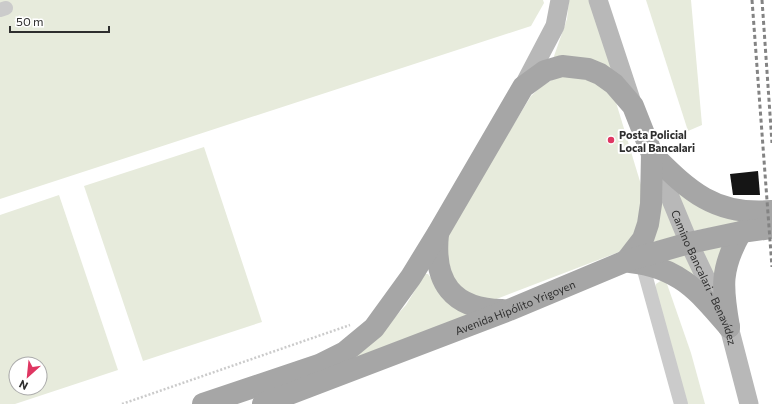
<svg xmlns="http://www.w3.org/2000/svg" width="772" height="404" font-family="Commissioner,sans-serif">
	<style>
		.green { fill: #e7ebdc; fill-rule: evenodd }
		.building { fill: #151515 }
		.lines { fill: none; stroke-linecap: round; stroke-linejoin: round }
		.path { stroke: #cbcbcb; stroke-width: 2.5; stroke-dasharray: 2 2; stroke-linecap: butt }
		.street { stroke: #cbcbcb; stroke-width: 14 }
		.secondary { stroke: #b8b8b8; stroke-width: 19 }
		.primary { stroke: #a6a6a6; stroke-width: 22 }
		.rail { stroke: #838383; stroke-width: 3; stroke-dasharray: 4 3; stroke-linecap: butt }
		.poi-dot { fill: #df3662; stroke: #fff; stroke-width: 1.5 }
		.labels { text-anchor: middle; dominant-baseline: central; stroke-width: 4; stroke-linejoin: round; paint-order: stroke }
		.poi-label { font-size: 11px; font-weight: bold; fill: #2e2e2e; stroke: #fff; text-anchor: start }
		.street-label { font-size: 11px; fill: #2e2e2e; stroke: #fff }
	</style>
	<rect width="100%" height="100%" fill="#fff"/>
	<g class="green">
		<polygon points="0,0 543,0 544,3 531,26 0,199"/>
		<polygon points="569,0 594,0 616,70 553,59 567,19"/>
		<polygon points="646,0 691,0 702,125 688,131"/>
		<path d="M569,74L593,80L615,99L642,188V226L619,252L494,300L479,299L464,291L454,281L444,245L449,230L531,96C543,84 553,78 569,74Z"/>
		<polygon points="204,147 262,322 143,361 84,186"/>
		<polygon points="674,189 765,218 692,231"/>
		<polygon points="657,190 678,236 654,242 653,239"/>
		<path d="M59,195L118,370L15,404H0V215ZM16,364H40V388H16Z"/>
		<polygon points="724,245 721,293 701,248"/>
		<polygon points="683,250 706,290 667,263 665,256"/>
		<polygon points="425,274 428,274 434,282 471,314 323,376 368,347 406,305"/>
		<polygon points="662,280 666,281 691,353 705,404 684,404 655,288 656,284"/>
	</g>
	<polygon class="building" points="758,171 760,195 733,195 730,174"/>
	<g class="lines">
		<polyline class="path" points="122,404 350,325"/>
		<g class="street">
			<polyline points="0,10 6,8"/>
			<polyline points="642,263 681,404"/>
		</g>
		<g class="secondary">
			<polyline points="598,0 632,103"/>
			<polyline points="523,87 555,26 560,0"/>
			<path id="s1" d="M653,156L689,243L729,327L749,404"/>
		</g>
		<g class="primary">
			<path d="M652,154C689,191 715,216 772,211"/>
			<path d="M438,234C433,282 452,309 502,310"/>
			<path d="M630,262C679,267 699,292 729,327"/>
			<path d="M729,327C722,287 720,269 741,232"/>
			<polyline points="203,404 319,365 345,352 374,328 411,277 438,233 523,87 545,71 562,66 588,69 600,74 614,84 633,106 652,154 651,204 648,224 643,239 626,261"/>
			<path id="s2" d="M263,404L509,310L626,261L689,243L741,232L772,228"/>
		</g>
		<g class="rail">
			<polyline points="752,0 772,267"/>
			<polyline points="762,0 772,143"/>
		</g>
	</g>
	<circle class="poi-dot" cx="611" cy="140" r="4"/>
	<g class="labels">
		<g class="poi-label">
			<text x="619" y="134">Posta Policial<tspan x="619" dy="13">Local Bancalari</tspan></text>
		</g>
		<g class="street-label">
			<text stroke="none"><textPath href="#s1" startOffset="132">Camino Bancalari - Benavídez</textPath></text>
			<text stroke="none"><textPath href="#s2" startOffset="270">Avenida Hipólito Yrigoyen</textPath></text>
		</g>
	</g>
	<g transform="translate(28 376) rotate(207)"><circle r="19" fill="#ffffff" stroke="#ababab"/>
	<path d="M0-3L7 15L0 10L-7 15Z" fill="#df3662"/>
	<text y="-6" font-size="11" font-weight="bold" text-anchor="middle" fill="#2e2e2e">N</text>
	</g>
	<path d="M10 26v6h99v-6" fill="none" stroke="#2e2e2e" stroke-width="2"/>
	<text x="16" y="26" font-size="12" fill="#2e2e2e" stroke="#ffffff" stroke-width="3" paint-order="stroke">50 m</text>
</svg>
